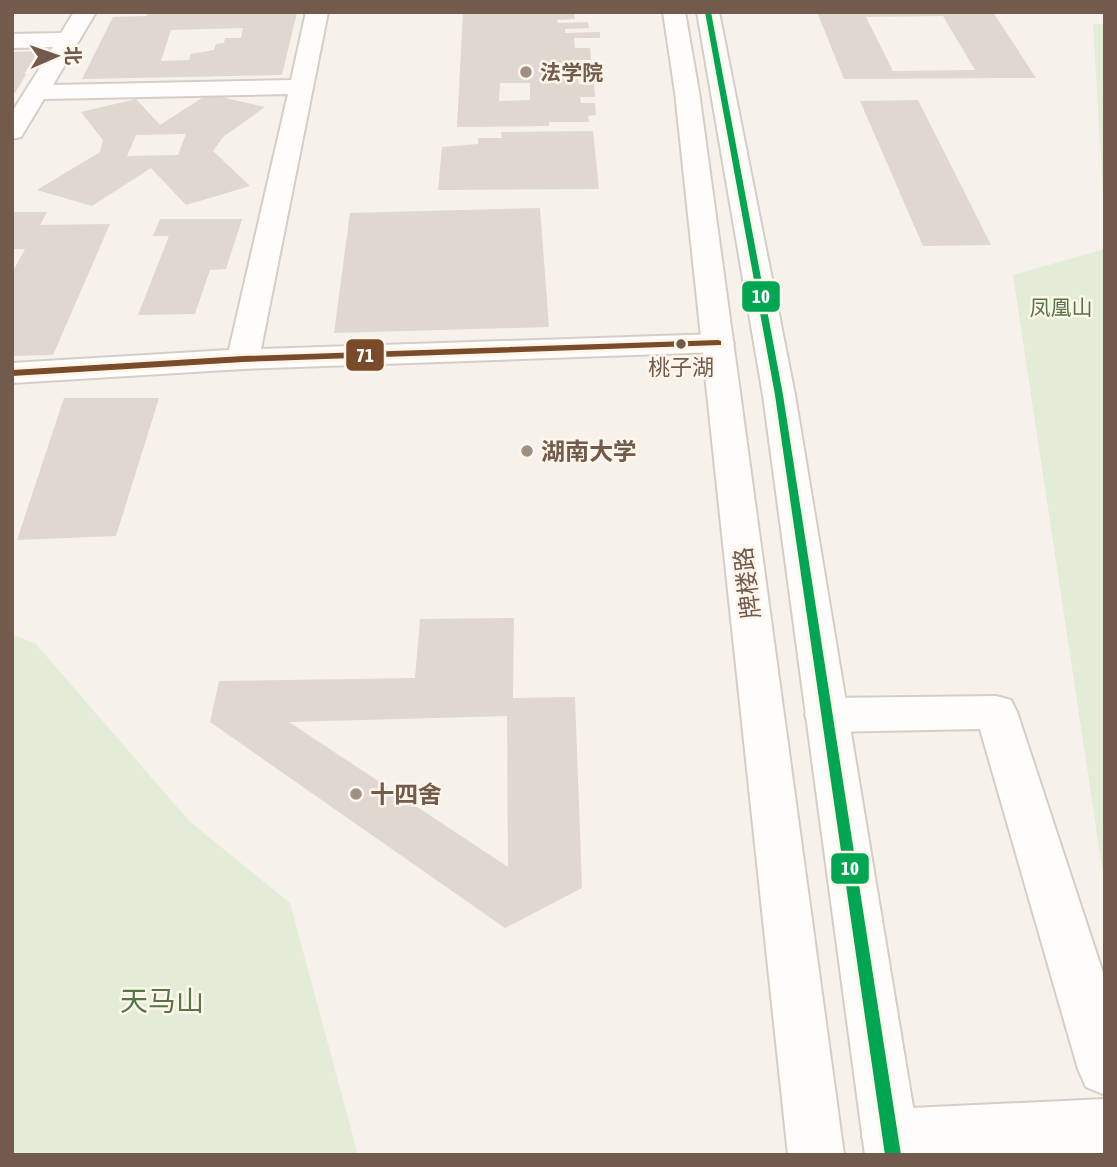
<svg xmlns="http://www.w3.org/2000/svg" width="1117" height="1167" font-family="'Asap Condensed','Noto Sans SC',sans-serif">
	<style>
		.green { fill: #e3ecd6 }
		.building { fill: #dfd7d0; fill-rule: evenodd }
		.lines { fill: none; stroke-linecap: round; stroke-linejoin: round }
		.minor-casing { stroke: #d5cec8; stroke-width: 4 }
		.secondary-casing { stroke: #d5cec6; stroke-width: 4 }
		.minor { fill: #fefdfc; fill-rule: evenodd }
		.secondary { fill: #fefdfc; fill-rule: evenodd }
		.bus-1-casing { stroke: #fef6eb; stroke-width: 6 }
		.bus-2-casing { stroke: #fef6eb; stroke-width: 6 }
		.bus-1 { fill: #00a651; fill-rule: evenodd }
		.bus-2 { fill: #7a4b2a; fill-rule: evenodd }
		.poi-dot { fill: #a08f83; stroke: #fef6eb; stroke-width: 2.5 }
		.bus-dot { fill: #725a4c; stroke: #fef6eb; stroke-width: 2.5 }
		.labels { text-anchor: middle; dominant-baseline: central; stroke-width: 5; stroke-linejoin: round; paint-order: stroke }
		.far-poi-label { font-size: 21px; font-weight: bold; fill: #725a4c; stroke: #fef6eb; text-anchor: start }
		.far-park-label { font-size: 21px; fill: #547745; stroke: #fef6eb }
		.bus-label { font-size: 22px; fill: #725a4c; stroke: #fef6eb }
		.poi-label { font-size: 24px; font-weight: bold; fill: #725a4c; stroke: #fef6eb; text-anchor: start }
		.street-label { font-size: 24px; fill: #725a4c; stroke: #fef6eb }
		.near-park-label { font-size: 28px; fill: #547745; stroke: #fef6eb }
		.line-badge { stroke: #fef6eb; stroke-width: 2.5 }
		.badge-label { font-size: 19px; text-anchor: middle; font-weight: bold; fill: #fff }
	</style>
	<rect width="100%" height="100%" fill="#f6f1ea"/>
	<g class="green">
		<polygon points="1093,24 1105,24 1105,227"/>
		<polygon points="1105,249 1105,887 1013,275"/>
		<polygon points="12,634 36,644 189,821 290,903 358,1155 12,1155"/>
	</g>
	<g class="building">
		<path d="M148,12H297L282,75L82,79L113,17L147,16ZM243,28L241,38H225L224,43L216,44L214,50L191,54L189,60L161,61L171,30Z"/>
		<path d="M463,12L574,13L575,19L557,20L558,23L588,22L589,28L565,29V33L600,32V38H574L575,48H590L591,60H576L577,66H591L593,78L578,79L579,84H594L595,97H580L581,103H595L596,115L588,116L589,122H549V126L457,127ZM500,83H530V100L499,101Z"/>
		<path d="M817,12H993L1036,78L844,79ZM943,16L975,70L893,71L866,17Z"/>
		<polygon points="40,51 15,93 12,93 12,52"/>
		<path d="M208,94L265,107L223,137L213,151L250,186L186,205L151,168L92,206L37,190L100,152L103,140L81,112L136,99L160,125ZM186,134L178,155L127,156L136,135Z"/>
		<polygon points="918,100 991,245 923,246 860,101"/>
		<polygon points="593,131 599,189 438,190 442,147 478,144 478,138 502,138 501,132"/>
		<polygon points="540,208 549,327 334,333 350,213"/>
		<polygon points="12,212 47,212 40,225 110,224 53,355 12,356 12,273 25,249 12,249"/>
		<polygon points="160,219 242,219 226,269 210,270 195,314 138,315 169,236 153,236"/>
		<polygon points="64,398 159,398 116,536 17,540"/>
		<path d="M514,618L513,698L575,697L582,888L505,928L210,722L219,681L415,678L420,619ZM507,716L508,867L289,722Z"/>
	</g>
	<g class="lines">
		<defs>
			<g id="minor">
				<polygon points="74,12 96,12 53,85 291,80 306,12 328,12 261,349 718,334 729,336 734,343 729,350 718,352 243,369 12,383 12,363 229,350 288,94 44,99 21,137 12,139 12,112 53,47 12,48 12,34 61,33"/>
				<polygon points="996,696 1011,700 1017,712 1105,979 1105,1095 1086,1087 1078,1069 980,729 826,732 811,727 805,715 811,703 826,698"/>
				<polygon points="1105,1099 1105,1153 870,1155 862,1137 871,1118 890,1109"/>
			</g>
			<g id="secondary">
				<polygon points="663,12 685,12 699,92 844,1155 788,1155 675,92"/>
				<polygon points="697,12 719,12 795,395 921,1155 865,1155 763,395"/>
			</g>
		</defs>
		<use href="#minor" class="minor-casing"/>
		<use href="#secondary" class="secondary-casing"/>
		<use href="#minor" class="minor"/>
		<use href="#secondary" class="secondary"/>
		<defs>
			<polygon id="bus-1" points="705,12 711,12 783,395 901,1155 885,1155 775,395"/>
			<polygon id="bus-2" points="718,340 721,341 721,345 243,362 12,376 12,370 243,356"/>
		</defs>
		<use href="#bus-1" class="bus-1-casing"/>
		<use href="#bus-2" class="bus-2-casing"/>
		<use href="#bus-1" class="bus-1"/>
		<use href="#bus-2" class="bus-2"/>
	</g>
	<g class="poi-dot">
		<circle cx="526" cy="72" r="7"/>
		<circle cx="527" cy="451" r="7"/>
		<circle cx="356" cy="794" r="7"/>
	</g>
	<circle class="bus-dot" cx="681" cy="344" r="6"/>
	<g class="labels">
		<g class="far-poi-label">
			<text x="540" y="72">法学院</text>
		</g>
		<g class="far-park-label">
			<text x="1061" y="307">凤凰山</text>
		</g>
		<g class="bus-label">
			<text x="681" y="367">桃子湖</text>
		</g>
		<g class="poi-label">
			<text x="541" y="451">湖南大学</text>
			<text x="370" y="794">十四舍</text>
		</g>
		<g class="street-label">
			<text transform="translate(747 583) rotate(-97)">牌楼路</text>
		</g>
		<g class="near-park-label">
			<text x="162" y="1001">天马山</text>
		</g>
	</g>
	<g class="line-badge">
		<rect x="741" y="280" width="40" height="33" rx="7" fill="#00a651"/>
		<rect x="345" y="338" width="40" height="34" rx="7" fill="#7a4b2a"/>
		<rect x="830" y="852" width="40" height="33" rx="7" fill="#00a651"/>
	</g>
	<g class="badge-label">
		<text x="761" y="303">10</text>
		<text x="365" y="362">71</text>
		<text x="850" y="875">10</text>
	</g>
	<rect width="1117" height="1167" fill="none" stroke="#725a4c" stroke-width="28"/>
	<g transform="translate(56 56) rotate(88)" stroke="#fef6eb" stroke-width="5" paint-order="stroke">
	<path d="M0-5L12 26L0 18L-12 26Z" fill="#725a4c"/>
	<text y="-10" font-size="19" font-weight="bold" text-anchor="middle" fill="#725a4c">北</text>
	</g>
</svg>
